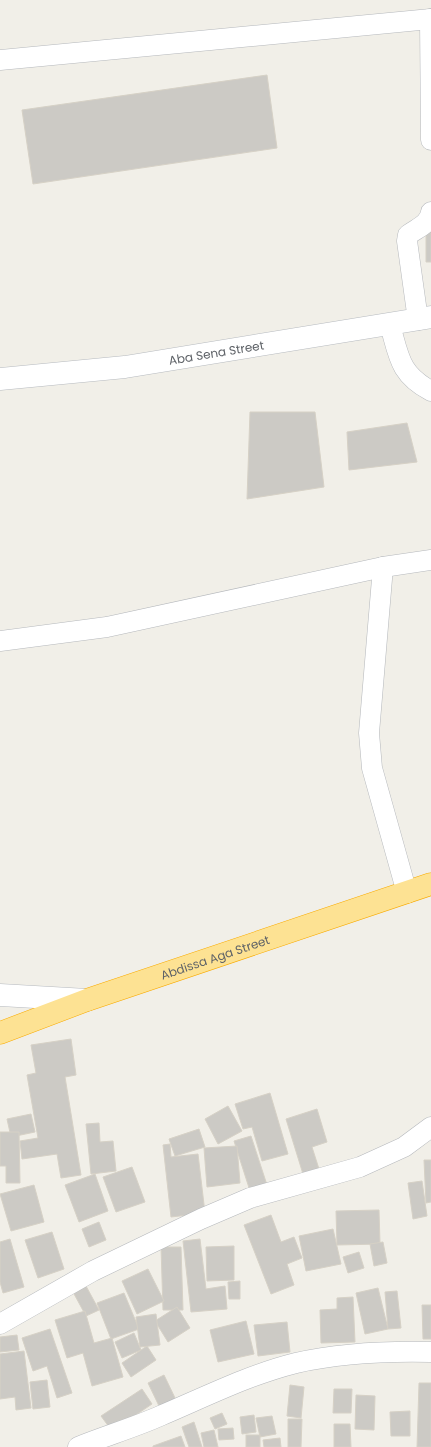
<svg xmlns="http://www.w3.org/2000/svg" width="431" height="1447" font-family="Poppins,sans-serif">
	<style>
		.building { fill: #cccac5; stroke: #d6d1c6 }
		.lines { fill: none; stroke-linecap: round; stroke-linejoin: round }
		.street-casing { stroke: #b5b8bc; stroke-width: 21 }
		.secondary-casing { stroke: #b6babf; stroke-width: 23 }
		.highway-casing { stroke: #f9ab00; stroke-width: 23 }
		.street { stroke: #fff; stroke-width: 20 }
		.secondary { stroke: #fff; stroke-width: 22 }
		.highway { stroke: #fde293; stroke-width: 22 }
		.labels { text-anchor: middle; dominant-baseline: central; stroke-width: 3.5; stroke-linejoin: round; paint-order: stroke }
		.street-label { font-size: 12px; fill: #5f6368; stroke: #fff }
	</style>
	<rect width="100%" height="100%" fill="#f1efe8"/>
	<g class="building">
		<polygon points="267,75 277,148 33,184 22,110"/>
		<polygon points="431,227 431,262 426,262 426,228"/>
		<polygon points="250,412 315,412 324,487 247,499"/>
		<polygon points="407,423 417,462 349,470 347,432"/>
		<polygon points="71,1039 76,1075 65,1077 81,1175 61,1178 57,1154 22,1159 20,1141 38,1138 27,1075 36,1073 31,1045"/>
		<polygon points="270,1093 288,1154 262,1161 252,1127 243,1129 235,1104"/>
		<polygon points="228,1106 242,1131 218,1144 205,1119"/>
		<polygon points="317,1109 327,1142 312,1147 319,1169 303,1174 286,1119"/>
		<polygon points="31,1114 35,1132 11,1137 7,1119"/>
		<polygon points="99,1123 100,1142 113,1141 116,1171 91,1174 86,1124"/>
		<polygon points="199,1129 205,1147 175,1156 169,1139"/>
		<polygon points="0,1132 19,1132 20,1183 6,1183 6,1166 0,1166"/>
		<polygon points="251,1136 268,1188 251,1194 234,1141"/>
		<polygon points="170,1144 171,1157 198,1154 205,1213 171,1217 163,1145"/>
		<polygon points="237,1146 240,1183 207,1187 204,1148"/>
		<polygon points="424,1160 431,1160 431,1202 426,1203"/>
		<polygon points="132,1167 145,1202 116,1212 103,1177"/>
		<polygon points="95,1174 108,1211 79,1222 65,1185"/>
		<polygon points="422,1181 427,1216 413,1219 408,1183"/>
		<polygon points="34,1185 44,1222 11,1231 0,1194"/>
		<polygon points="379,1210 380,1244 337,1245 336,1211"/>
		<polygon points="271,1215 281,1242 294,1237 302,1258 287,1264 294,1285 271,1294 244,1225"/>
		<polygon points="99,1222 106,1240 89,1247 82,1229"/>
		<polygon points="333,1229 341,1264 306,1271 299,1236"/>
		<polygon points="52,1232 64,1269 38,1278 25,1240"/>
		<polygon points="10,1239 24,1287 3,1293 0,1282 0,1242"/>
		<polygon points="200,1239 206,1289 225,1286 227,1309 191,1312 183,1241"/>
		<polygon points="383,1242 387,1263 374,1266 370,1244"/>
		<polygon points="234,1246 234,1280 207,1281 206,1247"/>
		<polygon points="161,1247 181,1247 183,1310 163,1310"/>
		<polygon points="359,1252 364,1268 348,1273 343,1257"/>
		<polygon points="148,1269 164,1301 137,1314 122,1281"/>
		<polygon points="240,1281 240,1299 229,1299 228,1282"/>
		<polygon points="86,1286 99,1310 86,1316 73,1292"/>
		<polygon points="378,1288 388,1329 365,1334 356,1293"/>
		<polygon points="397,1291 401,1328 388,1329 385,1292"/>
		<polygon points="124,1293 139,1329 111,1339 97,1303"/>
		<polygon points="353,1297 355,1342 321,1343 320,1310 337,1309 337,1298"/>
		<polygon points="422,1305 431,1305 431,1339 423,1339"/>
		<polygon points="177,1307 190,1328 168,1342 155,1321"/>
		<polygon points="85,1311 94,1343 112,1338 123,1377 92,1386 83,1353 67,1358 55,1320"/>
		<polygon points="156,1314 160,1345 140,1347 136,1317"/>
		<polygon points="246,1321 254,1354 218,1362 210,1330"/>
		<polygon points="287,1322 290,1352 258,1356 254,1325"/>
		<polygon points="50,1329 72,1393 57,1398 47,1366 33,1371 22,1338"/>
		<polygon points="134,1333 141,1350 122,1358 115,1342"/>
		<polygon points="17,1335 19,1350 0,1352 0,1337"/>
		<polygon points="147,1346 156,1360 131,1377 122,1363"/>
		<polygon points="24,1351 31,1408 16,1410 15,1397 0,1399 0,1354"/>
		<polygon points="164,1375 176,1400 160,1408 148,1383"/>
		<polygon points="47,1380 50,1407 33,1409 30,1382"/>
		<polygon points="419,1383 431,1383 431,1447 417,1447"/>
		<polygon points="290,1385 304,1387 301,1418 287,1416"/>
		<polygon points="142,1389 152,1404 112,1431 101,1416"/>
		<polygon points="334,1389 352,1389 351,1413 333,1413"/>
		<polygon points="356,1395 375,1396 374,1430 355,1429"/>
		<polygon points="410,1411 410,1436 391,1436 390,1412"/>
		<polygon points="222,1413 227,1424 215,1429 210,1418"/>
		<polygon points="254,1415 256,1432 242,1434 240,1417"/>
		<polygon points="272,1416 276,1434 260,1437 256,1418"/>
		<polygon points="288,1419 302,1419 301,1447 288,1447"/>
		<polygon points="194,1422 202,1447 189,1447 182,1427"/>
		<polygon points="334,1424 350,1424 351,1447 334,1447"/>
		<polygon points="233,1428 234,1439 219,1440 218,1429"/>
		<polygon points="214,1430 218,1447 204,1447 201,1433"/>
		<rect x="246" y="1435" width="14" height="12"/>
		<polygon points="181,1436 185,1447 153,1447 153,1446"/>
		<polygon points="280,1438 281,1447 264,1447 263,1440"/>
	</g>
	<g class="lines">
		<defs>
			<g id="street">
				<polyline points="430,19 431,140"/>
				<polyline points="0,60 431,19"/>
				<path d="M418,320L407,241L408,235C417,228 429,225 431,212"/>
				<path d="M390,325C399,356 399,374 431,391"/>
				<polyline points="383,567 369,733 372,768 407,893"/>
				<polyline points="0,641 107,627 383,567 431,560"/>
				<polyline points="0,1324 93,1271 201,1219 250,1198 360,1167 404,1147 431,1127"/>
				<path d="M78,1447C105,1436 133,1428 160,1416C205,1397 248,1375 296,1363C340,1353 386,1351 431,1352"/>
			</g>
			<g id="secondary">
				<path id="s1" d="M0,379L125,367L431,317"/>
				<polyline points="0,995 87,1000"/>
			</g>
			<g id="highway">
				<path id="s2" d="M0,1033L87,1000L431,884"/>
			</g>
		</defs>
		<use href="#street" class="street-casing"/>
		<use href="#secondary" class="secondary-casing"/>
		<use href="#highway" class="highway-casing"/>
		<use href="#street" class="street"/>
		<use href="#secondary" class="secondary"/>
		<use href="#highway" class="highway"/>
	</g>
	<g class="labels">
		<g class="street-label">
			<text stroke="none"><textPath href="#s1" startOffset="218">Aba Sena Street</textPath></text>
			<text stroke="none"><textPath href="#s2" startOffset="228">Abdissa Aga Street</textPath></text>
		</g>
	</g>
</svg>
